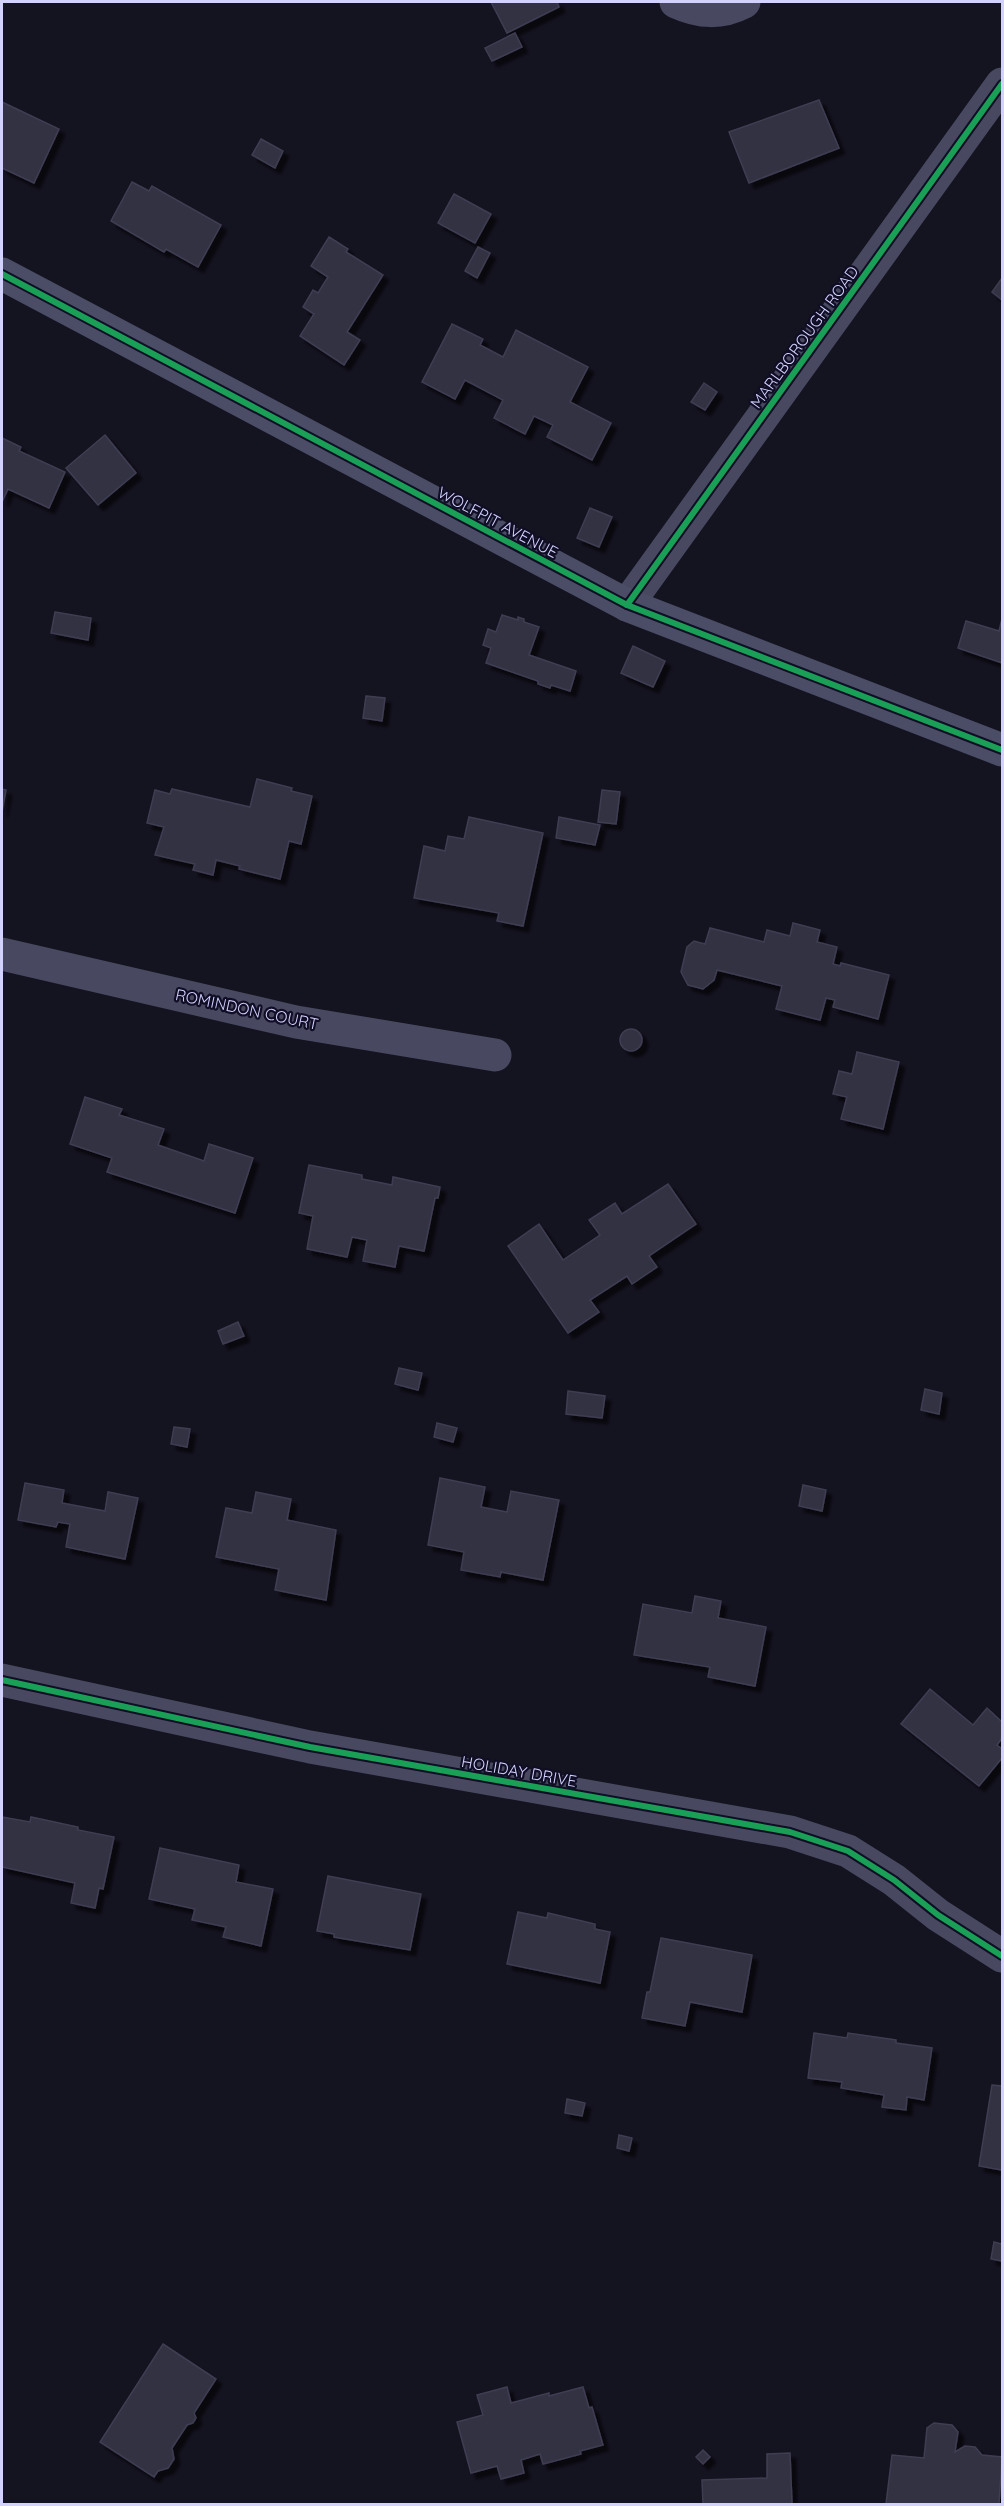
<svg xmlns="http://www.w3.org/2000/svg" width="1004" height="2506" font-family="Quicksand,sans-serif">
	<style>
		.building { fill: #323142; stroke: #3f3e53; stroke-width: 1.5; filter: url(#shadow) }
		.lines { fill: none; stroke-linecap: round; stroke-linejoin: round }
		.street { stroke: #484961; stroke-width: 33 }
		.secondary { stroke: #4b4d67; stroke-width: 33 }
		.cycleway-casing { stroke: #100e25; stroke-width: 10 }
		.cycleway { stroke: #1a9f57; stroke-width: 6 }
		.labels { text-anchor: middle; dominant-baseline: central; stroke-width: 4.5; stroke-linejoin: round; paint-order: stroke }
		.street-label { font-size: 16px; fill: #d3d2ff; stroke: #100e25 }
	</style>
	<defs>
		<filter id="shadow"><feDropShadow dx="5.5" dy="5.5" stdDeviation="1.5" flood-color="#0009"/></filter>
	</defs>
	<rect width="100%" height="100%" fill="#141320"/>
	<g class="building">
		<polygon points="491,2 557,2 559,7 507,33"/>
		<polygon points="515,33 522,47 492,61 485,48"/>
		<polygon points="819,100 839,148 749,183 729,132"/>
		<polygon points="2,102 59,129 34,183 2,168"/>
		<polygon points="261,139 283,151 275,168 252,155"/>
		<polygon points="132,182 149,191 152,186 221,225 198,267 166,249 164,252 111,221"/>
		<polygon points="454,194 491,214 475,243 438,223"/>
		<polygon points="329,237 348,249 346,252 383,275 347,332 360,340 344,365 300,336 314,314 303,307 313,290 318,293 328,277 311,266"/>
		<polygon points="478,247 490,253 477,278 465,271"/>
		<polygon points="1002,278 1002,300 992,292"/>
		<polygon points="452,324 483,339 480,345 503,357 516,330 588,367 570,402 611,423 592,460 547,437 553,425 534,416 525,434 494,418 503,400 465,380 455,399 422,382"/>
		<polygon points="704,383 717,392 705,410 691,402"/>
		<polygon points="105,435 136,473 98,505 66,468"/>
		<polygon points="2,438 21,447 19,451 65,472 49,508 8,489 2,502"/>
		<polygon points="590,508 612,517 599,547 577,538"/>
		<polygon points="55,612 91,618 88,640 51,633"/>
		<polygon points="502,615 518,620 518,617 524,619 524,622 539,627 529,655 576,671 570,691 551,685 550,688 538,684 538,681 486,663 491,648 483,645 488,629 496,632"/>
		<polygon points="1002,619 1002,663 958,648 966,621 999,631"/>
		<polygon points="633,646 665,661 653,687 621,673"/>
		<polygon points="366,696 385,698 382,721 363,718"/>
		<polygon points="257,779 292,788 291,791 312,796 301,844 289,841 280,879 239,869 240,866 216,860 213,875 193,870 195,864 155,855 164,827 147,823 155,790 170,794 172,789 250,807"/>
		<polygon points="2,789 6,790 2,812"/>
		<polygon points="602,790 620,792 616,824 598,822"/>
		<polygon points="469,817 543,833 523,926 497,921 499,913 414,898 424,846 445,851 448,836 464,839"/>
		<polygon points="559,817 600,825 595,845 556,838"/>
		<polygon points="793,923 820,930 817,942 837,947 833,964 840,966 841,963 889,975 878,1019 833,1007 835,1000 826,998 820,1020 776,1009 782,986 717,970 714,980 703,989 688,985 681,972 687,947 694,941 705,944 710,928 764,942 767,930 790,936"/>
		<circle cx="631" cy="1040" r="11"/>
		<polygon points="857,1052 899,1062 883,1129 841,1119 847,1097 833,1094 839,1071 852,1074"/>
		<polygon points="85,1097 122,1109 119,1115 164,1129 158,1145 204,1161 209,1144 253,1158 235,1213 107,1172 112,1158 70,1144"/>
		<polygon points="309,1165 362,1175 362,1179 392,1185 393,1177 440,1187 438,1198 435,1198 424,1251 399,1246 395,1267 363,1261 367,1240 352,1237 347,1257 307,1249 313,1216 299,1213"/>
		<polygon points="668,1184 696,1224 649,1256 657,1267 632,1284 627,1276 590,1300 599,1312 568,1333 508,1246 539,1224 563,1260 600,1235 589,1220 615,1203 622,1214"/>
		<polygon points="238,1322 244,1336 223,1344 218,1331"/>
		<polygon points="399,1368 422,1373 418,1390 395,1384"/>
		<polygon points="925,1389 942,1393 939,1414 921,1410"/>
		<polygon points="568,1391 605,1396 602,1418 566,1414"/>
		<polygon points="437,1423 457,1428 453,1442 434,1437"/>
		<polygon points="174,1427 190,1429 187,1447 171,1444"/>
		<polygon points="440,1478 485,1487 481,1507 507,1512 511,1491 559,1500 543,1580 501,1572 500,1577 461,1570 464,1552 428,1545"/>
		<polygon points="25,1483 64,1490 62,1503 105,1511 108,1492 138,1498 125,1559 66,1547 70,1524 58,1522 56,1527 18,1520"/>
		<polygon points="803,1485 826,1490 822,1511 799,1506"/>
		<polygon points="256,1492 291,1499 287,1520 336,1530 326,1600 275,1590 279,1569 216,1557 226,1508 252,1513"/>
		<polygon points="695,1596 721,1601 718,1618 766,1627 755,1686 708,1677 710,1667 634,1655 643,1604 692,1613"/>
		<polygon points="930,1689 973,1725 987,1708 1002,1722 1002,1738 997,1745 1002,1749 1002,1758 979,1786 901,1724"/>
		<polygon points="2,1817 30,1822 31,1817 78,1827 78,1830 114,1837 103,1889 99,1888 95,1908 71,1903 75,1883 2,1867"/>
		<polygon points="160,1848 239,1865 236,1882 273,1889 261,1946 223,1937 226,1927 192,1920 195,1909 149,1899"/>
		<polygon points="328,1876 421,1894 410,1950 334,1937 334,1934 317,1931"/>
		<polygon points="518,1912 547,1918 548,1913 595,1924 595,1929 610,1932 600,1983 507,1964"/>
		<polygon points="661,1938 752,1955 742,2012 690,2002 685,2026 642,2018 647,1992 650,1992"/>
		<polygon points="814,2033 847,2038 848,2033 896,2040 896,2043 932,2048 924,2100 907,2097 906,2110 882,2107 884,2095 841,2088 842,2082 808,2078"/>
		<polygon points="992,2085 1002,2086 1002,2170 979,2166"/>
		<polygon points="567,2099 585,2103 582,2116 565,2113"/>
		<polygon points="619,2135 632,2138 629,2151 617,2148"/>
		<polygon points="994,2242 1002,2244 1002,2261 991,2259"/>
		<polygon points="163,2344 216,2379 194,2413 196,2418 193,2423 187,2425 172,2448 174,2459 168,2468 158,2471 154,2477 100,2442"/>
		<polygon points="507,2387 511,2403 549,2393 549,2396 583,2387 589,2408 592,2407 603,2445 580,2451 581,2454 543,2464 540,2454 521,2460 524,2473 501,2479 497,2466 471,2473 457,2422 483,2415 477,2395"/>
		<polygon points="934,2423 952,2425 958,2432 955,2452 965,2446 975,2447 982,2455 1002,2457 999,2504 886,2504 892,2455 924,2458 927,2428"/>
		<polygon points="703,2450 710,2457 703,2464 696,2457"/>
		<polygon points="790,2453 792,2504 703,2504 702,2480 767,2478 767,2454"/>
	</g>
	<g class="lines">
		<g class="street">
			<path d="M676,2C700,13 721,14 744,2"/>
			<polyline points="627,605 1002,84"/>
			<polyline points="2,954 296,1022 495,1055"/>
			<polyline points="2,1680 310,1747 790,1832 848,1851 894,1880 938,1915 1002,1956"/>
		</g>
		<polyline class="secondary" points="2,274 627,605 1002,750"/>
		<defs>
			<g id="cycleway">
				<polyline points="2,274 627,605 1002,750"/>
				<polyline points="627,605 1002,84"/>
				<polyline points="2,1680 310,1747 790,1832 848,1851 894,1880 938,1915 1002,1956"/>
			</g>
		</defs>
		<use href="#cycleway" class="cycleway-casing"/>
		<use href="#cycleway" class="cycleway"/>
	</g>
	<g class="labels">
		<g class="street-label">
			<text transform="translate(804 337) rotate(-54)">MARLBOROUGH ROAD</text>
			<text transform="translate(498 522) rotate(28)">WOLFPIT AVENUE</text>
			<text transform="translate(247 1009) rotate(12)">ROMINDON COURT</text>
			<text transform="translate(519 1771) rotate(10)">HOLIDAY DRIVE</text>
		</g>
	</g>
	<rect width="1004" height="2506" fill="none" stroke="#d3d2ff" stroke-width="6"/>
</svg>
